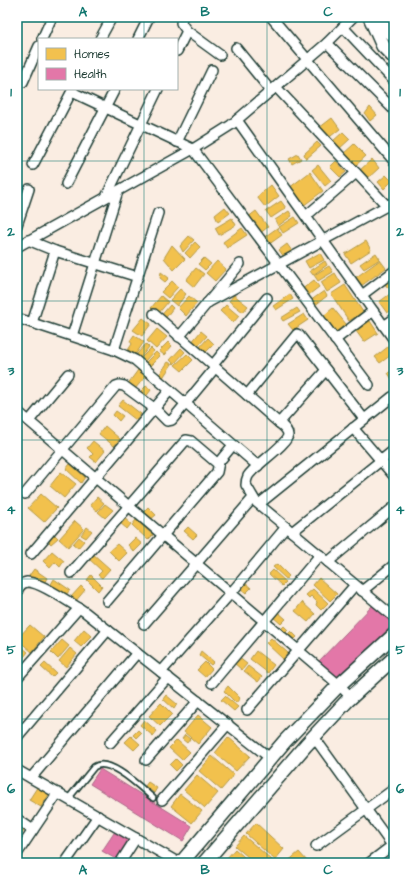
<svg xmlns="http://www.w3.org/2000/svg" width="411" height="880" font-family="'Architects Daughter',sans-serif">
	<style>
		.homes { fill: #f2c14e; stroke: #b39946 }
		.health { fill: #e377a8; stroke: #a86685 }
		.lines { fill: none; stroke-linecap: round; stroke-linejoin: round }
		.lane-casing { stroke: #1f3d34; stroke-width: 8 }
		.street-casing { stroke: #1f3d34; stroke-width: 12 }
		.secondary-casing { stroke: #1f3d34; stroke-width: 16 }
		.lane { stroke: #fff; stroke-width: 4.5 }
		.street { stroke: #fff; stroke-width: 9 }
		.secondary { stroke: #fff; stroke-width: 13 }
		.grid { fill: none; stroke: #0f766e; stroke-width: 1; stroke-opacity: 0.55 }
		.neatline { fill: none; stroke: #0f766e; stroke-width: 1.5 }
		.grid-label { font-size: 13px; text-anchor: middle; font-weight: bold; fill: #0f766e }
	</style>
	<rect width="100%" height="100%" fill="#faede2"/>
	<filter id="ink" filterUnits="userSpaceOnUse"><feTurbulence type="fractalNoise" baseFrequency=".025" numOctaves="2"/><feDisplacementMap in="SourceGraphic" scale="8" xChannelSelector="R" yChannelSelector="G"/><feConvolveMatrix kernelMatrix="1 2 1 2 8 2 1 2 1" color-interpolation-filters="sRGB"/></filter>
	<g filter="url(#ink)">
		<g class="homes">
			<polygon points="370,107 377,115 370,121 365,114"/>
			<polygon points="332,118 340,129 327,139 319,128"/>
			<polygon points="343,132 350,139 338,150 332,142"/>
			<polygon points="317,142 321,146 306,159 304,154"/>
			<polygon points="354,144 366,156 354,167 342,155"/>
			<polygon points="298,154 301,159 292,164 289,159"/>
			<polygon points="372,159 379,168 367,179 359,171"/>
			<polygon points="336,161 346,172 340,177 330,167"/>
			<polygon points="318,165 331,181 325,186 312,170"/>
			<polygon points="310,172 323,191 303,206 289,188"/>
			<polygon points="386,175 392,181 384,189 378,182"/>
			<polygon points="271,185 279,196 265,207 257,197"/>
			<polygon points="281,201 286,208 271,218 266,211"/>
			<polygon points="225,207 230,213 218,222 215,215"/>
			<polygon points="256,211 268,227 259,234 247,218"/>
			<polygon points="289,211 292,216 278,226 275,220"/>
			<polygon points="295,217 299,223 283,233 279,227"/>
			<polygon points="232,218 236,225 219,235 215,228"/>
			<polygon points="242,228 247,235 227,248 223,242"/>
			<polygon points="277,228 282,235 268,245 263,238"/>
			<polygon points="189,236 194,240 183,252 180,246"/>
			<polygon points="366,241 371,250 351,263 345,254"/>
			<polygon points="195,242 200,247 190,258 185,253"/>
			<polygon points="287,244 292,251 284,257 279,250"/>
			<polygon points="172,245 185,259 174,270 164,258"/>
			<polygon points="320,253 324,260 309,268 305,261"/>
			<polygon points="376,253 380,259 364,269 360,264"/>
			<polygon points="204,258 211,264 205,270 198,264"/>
			<polygon points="380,260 386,268 361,286 355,278"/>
			<polygon points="217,261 226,269 215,281 206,273"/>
			<polygon points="325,261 327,265 313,275 310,271"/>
			<polygon points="329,266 333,272 318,281 314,275"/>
			<polygon points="196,268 204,274 194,287 186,280"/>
			<polygon points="161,272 169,278 165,282 160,278"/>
			<polygon points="335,273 341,283 327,292 321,282"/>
			<polygon points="391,278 394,284 388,288 384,283"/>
			<polygon points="314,280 319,287 306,297 301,290"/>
			<polygon points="172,281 178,287 168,298 161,292"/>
			<polygon points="345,285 363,312 349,321 331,294"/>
			<polygon points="180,289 186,294 177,306 170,300"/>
			<polygon points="324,291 327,296 314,306 310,301"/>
			<polygon points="394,291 394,309 387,313 379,302"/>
			<polygon points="290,294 293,299 276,310 273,306"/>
			<polygon points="234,295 248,306 243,312 229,301"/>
			<polygon points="161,296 168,302 158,314 151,308"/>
			<polygon points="189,296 197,303 186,316 178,308"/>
			<polygon points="170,305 173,308 164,320 160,317"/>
			<polygon points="226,305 239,316 233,323 220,311"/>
			<polygon points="297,308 300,312 283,321 281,318"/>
			<polygon points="333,308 346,324 333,334 321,318"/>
			<polygon points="304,314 308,320 293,330 288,324"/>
			<polygon points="143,318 151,324 142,336 133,330"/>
			<polygon points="370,321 378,333 364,342 356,331"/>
			<polygon points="157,329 167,337 156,349 147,341"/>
			<polygon points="201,331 207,336 196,348 191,343"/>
			<polygon points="134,335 144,342 135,355 128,350 132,344 130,341"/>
			<polygon points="208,338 214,344 203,355 197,350"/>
			<polygon points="168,342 172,346 164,355 159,351"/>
			<polygon points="146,344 149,347 140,358 136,355"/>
			<polygon points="389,346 394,353 380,363 375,357"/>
			<polygon points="151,348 154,351 144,362 140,359"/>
			<polygon points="181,348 185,352 174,364 170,360"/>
			<polygon points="156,352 160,356 148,368 144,364"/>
			<polygon points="187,354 193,360 182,371 175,365"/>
			<polygon points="168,362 172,364 162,379 159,375"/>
			<polygon points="394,369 394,380 393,381 388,373"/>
			<polygon points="138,370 146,376 134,390 127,385"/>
			<polygon points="146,386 151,390 145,398 139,393"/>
			<polygon points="123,400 141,414 136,420 118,406"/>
			<polygon points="116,411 123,416 119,421 113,415"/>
			<polygon points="105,426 120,439 114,446 99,434"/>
			<polygon points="93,441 105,451 96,462 90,457 93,454 87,448"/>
			<polygon points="70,464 85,477 81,483 66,469"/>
			<polygon points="61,472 76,484 64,498 50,486"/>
			<polygon points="41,494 57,508 44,522 28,508"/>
			<polygon points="97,497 104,503 97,511 90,505"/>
			<polygon points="105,504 113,510 105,518 98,512"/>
			<polygon points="148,507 156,515 150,520 142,513"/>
			<polygon points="123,517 131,524 127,529 119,522"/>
			<polygon points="136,520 153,535 148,540 132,525"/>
			<polygon points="75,521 84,529 68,547 59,539"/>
			<polygon points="87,527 92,531 86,538 81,535"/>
			<polygon points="188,527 197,535 193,539 184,531"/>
			<polygon points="52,532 58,538 51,544 45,538"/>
			<polygon points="79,537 84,541 78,548 73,544"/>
			<polygon points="135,538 142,544 134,552 128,545"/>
			<polygon points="117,544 127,553 119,561 109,551"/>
			<polygon points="52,551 64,561 60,567 55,562 50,568 43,561"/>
			<polygon points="92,553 110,569 102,578 98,575 102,571 88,558"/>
			<polygon points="277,564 289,576 286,579 273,567"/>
			<polygon points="34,569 47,578 43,585 29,576"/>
			<polygon points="273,570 286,582 282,586 269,574"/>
			<polygon points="91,575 102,586 98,591 87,580"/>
			<polygon points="319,578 337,594 330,601 313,585"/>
			<polygon points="54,579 70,590 65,596 50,586"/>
			<polygon points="245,583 251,588 246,593 240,588"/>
			<polygon points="81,586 85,590 75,602 70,598"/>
			<polygon points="313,589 328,603 321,610 316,605 317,602 311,596 309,598 306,595"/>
			<polygon points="302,602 315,614 308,622 295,611"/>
			<polygon points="278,612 286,619 281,624 273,617"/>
			<polygon points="30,625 44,637 32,652 17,639"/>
			<polygon points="284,626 288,630 286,632 288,634 291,631 297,637 292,642 280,630"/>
			<polygon points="84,629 92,636 81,647 74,641"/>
			<polygon points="271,638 288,653 283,659 266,643"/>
			<polygon points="62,640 69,646 58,659 51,652"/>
			<polygon points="17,643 28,652 19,663 17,662"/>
			<polygon points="70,648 77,654 66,667 59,661"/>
			<polygon points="201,651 214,662 211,665 199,655"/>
			<polygon points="256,651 274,665 268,673 250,659"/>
			<polygon points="238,657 247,664 242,670 234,663"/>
			<polygon points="205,662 212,669 205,677 197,670"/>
			<polygon points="45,663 56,673 52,677 41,667"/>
			<polygon points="248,666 262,677 258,682 244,671"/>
			<polygon points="228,686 240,698 236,703 224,691"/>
			<polygon points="166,695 177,704 174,709 163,699"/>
			<polygon points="225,696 238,707 234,711 221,700"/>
			<polygon points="161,703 172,714 160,726 149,716"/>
			<polygon points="198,715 212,727 198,744 184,732"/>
			<polygon points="144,720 157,731 153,736 140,725"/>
			<polygon points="138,730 141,733 136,738 133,735"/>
			<polygon points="185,735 190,739 187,743 182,739"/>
			<polygon points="131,736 140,744 134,750 125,742"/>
			<polygon points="228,737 250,756 236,771 215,753"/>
			<polygon points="177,740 190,752 182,760 169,748"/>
			<polygon points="212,756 234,775 221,790 199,771"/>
			<polygon points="176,759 182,765 176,771 170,765"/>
			<polygon points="197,775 218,793 205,808 184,790"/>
			<polygon points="148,782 157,788 154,793 145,786"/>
			<polygon points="38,786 50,793 41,807 29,800"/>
			<polygon points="180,794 202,811 192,823 171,806"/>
			<polygon points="256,823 284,849 275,860 246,834"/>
			<polygon points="17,826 24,831 17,840"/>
			<polygon points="244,836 272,860 270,863 255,863 235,846"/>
			<polygon points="235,849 251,863 228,863 225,860"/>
			<polygon points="299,852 307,861 304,863 286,863"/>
		</g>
		<g class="health">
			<polygon points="374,604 394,623 340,680 319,661"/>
			<polygon points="100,769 192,826 183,841 90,784"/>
			<polygon points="116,830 132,840 119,861 102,851"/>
		</g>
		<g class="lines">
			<defs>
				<path id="lane" d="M68,799L94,767C109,756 141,788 153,798"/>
				<g id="street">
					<polyline points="182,17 181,23 187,31 220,55"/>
					<polyline points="272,18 394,161"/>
					<polyline points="343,27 394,81"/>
					<polyline points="42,39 52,17"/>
					<polyline points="100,39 112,17"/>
					<polyline points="138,39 149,17"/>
					<polyline points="327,43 394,110"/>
					<polyline points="236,48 271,91"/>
					<polyline points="177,51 187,31"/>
					<polyline points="23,82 39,46"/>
					<polyline points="276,87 388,207"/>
					<polyline points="72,92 193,149 369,385"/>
					<polyline points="237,120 394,340"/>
					<polyline points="177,142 212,70"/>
					<polyline points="33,165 73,89"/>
					<polyline points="66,184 115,89"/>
					<polyline points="106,197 158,89"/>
					<polyline points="306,216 356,173"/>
					<polyline points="17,225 29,189"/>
					<polyline points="28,240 55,251 138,277"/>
					<polyline points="17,247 193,149 231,125 327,43 353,17"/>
					<polyline points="362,295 394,271"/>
					<polyline points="207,303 394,202"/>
					<path d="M154,314L279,423C283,426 288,430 288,435C287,445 255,465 248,476C247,478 246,482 246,485L256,502L394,617"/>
					<polyline points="17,318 114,350 135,360 258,466"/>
					<polyline points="32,323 55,251"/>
					<polyline points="384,326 394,319"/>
					<polyline points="72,336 118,191"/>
					<polyline points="179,337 240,264"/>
					<polyline points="335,340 373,311"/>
					<polyline points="114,350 158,213"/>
					<polyline points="213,365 267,298"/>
					<polyline points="247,395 297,334 299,335 364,419"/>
					<polyline points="17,411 339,685 351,697"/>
					<polyline points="29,421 68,374"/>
					<polyline points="279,423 326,370"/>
					<polyline points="353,428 394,476"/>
					<polyline points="25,494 116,386 119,385 124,386 154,408 167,421 172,420 215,368"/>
					<polyline points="259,504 392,397"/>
					<polyline points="292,532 394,450"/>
					<polyline points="31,554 170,390"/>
					<polyline points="328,562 394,507"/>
					<polyline points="71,573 186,440 191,441 218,464"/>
					<polyline points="362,591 394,565"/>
					<path d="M17,593C18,588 21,583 27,582C39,581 74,605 85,612L270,758"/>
					<polyline points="107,601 217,472 219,462 233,445"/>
					<polyline points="144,624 253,498"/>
					<polyline points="161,672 231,593 286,527"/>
					<polyline points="17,678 79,608"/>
					<polyline points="212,683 320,555"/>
					<polyline points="247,710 355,585"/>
					<polyline points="17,737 108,630"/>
					<polyline points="314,737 394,848"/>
					<polyline points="110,743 168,677"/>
					<polyline points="146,760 198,701"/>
					<polyline points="17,770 179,863"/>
					<polyline points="31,778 137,653"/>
					<polyline points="162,800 228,724"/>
					<polyline points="17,819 33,830"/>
					<polyline points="316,846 394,789"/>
					<polyline points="17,854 58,793"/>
					<polyline points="65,863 98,816"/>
					<polyline points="120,863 136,838"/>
					<polyline points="369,863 394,844"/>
				</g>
				<g id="secondary">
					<polyline points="370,17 383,46 394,57"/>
					<polyline points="375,17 394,36"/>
					<polyline points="181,863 285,741 337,687 394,635"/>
					<polyline points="204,863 306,745 347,701 394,658"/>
				</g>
			</defs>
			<use href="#lane" class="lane-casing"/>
			<use href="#street" class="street-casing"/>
			<use href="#secondary" class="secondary-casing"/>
			<use href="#lane" class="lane"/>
			<use href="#street" class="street"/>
			<use href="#secondary" class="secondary"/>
		</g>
	</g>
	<path class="grid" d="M144,17V39M267,17V863M144,89V863M17,161H394M17,301H394M17,440H394M17,579H394M17,719H394"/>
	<rect width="411" height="880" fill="none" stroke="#fff" stroke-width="44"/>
	<rect x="38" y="38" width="140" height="52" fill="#ffffff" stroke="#a5b1ae"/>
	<rect x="46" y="48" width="20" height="12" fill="#f2c14e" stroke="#a5b1ae"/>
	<text x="74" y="58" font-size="12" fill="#1f3d34">Homes</text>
	<rect x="46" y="68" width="20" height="12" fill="#e377a8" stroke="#a5b1ae"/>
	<text x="74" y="78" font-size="12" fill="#1f3d34">Health</text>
	<rect x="22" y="22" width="367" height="836" class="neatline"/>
	<g class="grid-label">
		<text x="83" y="16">A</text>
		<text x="205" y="16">B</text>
		<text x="328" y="16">C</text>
		<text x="11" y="96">1</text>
		<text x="400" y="96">1</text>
		<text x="11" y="236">2</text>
		<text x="400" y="236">2</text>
		<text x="11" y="375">3</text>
		<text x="400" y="375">3</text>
		<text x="11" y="514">4</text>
		<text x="400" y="514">4</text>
		<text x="11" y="654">5</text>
		<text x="400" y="654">5</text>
		<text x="11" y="793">6</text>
		<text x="400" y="793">6</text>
		<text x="83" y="874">A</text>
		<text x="205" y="874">B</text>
		<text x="328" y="874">C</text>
	</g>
</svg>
